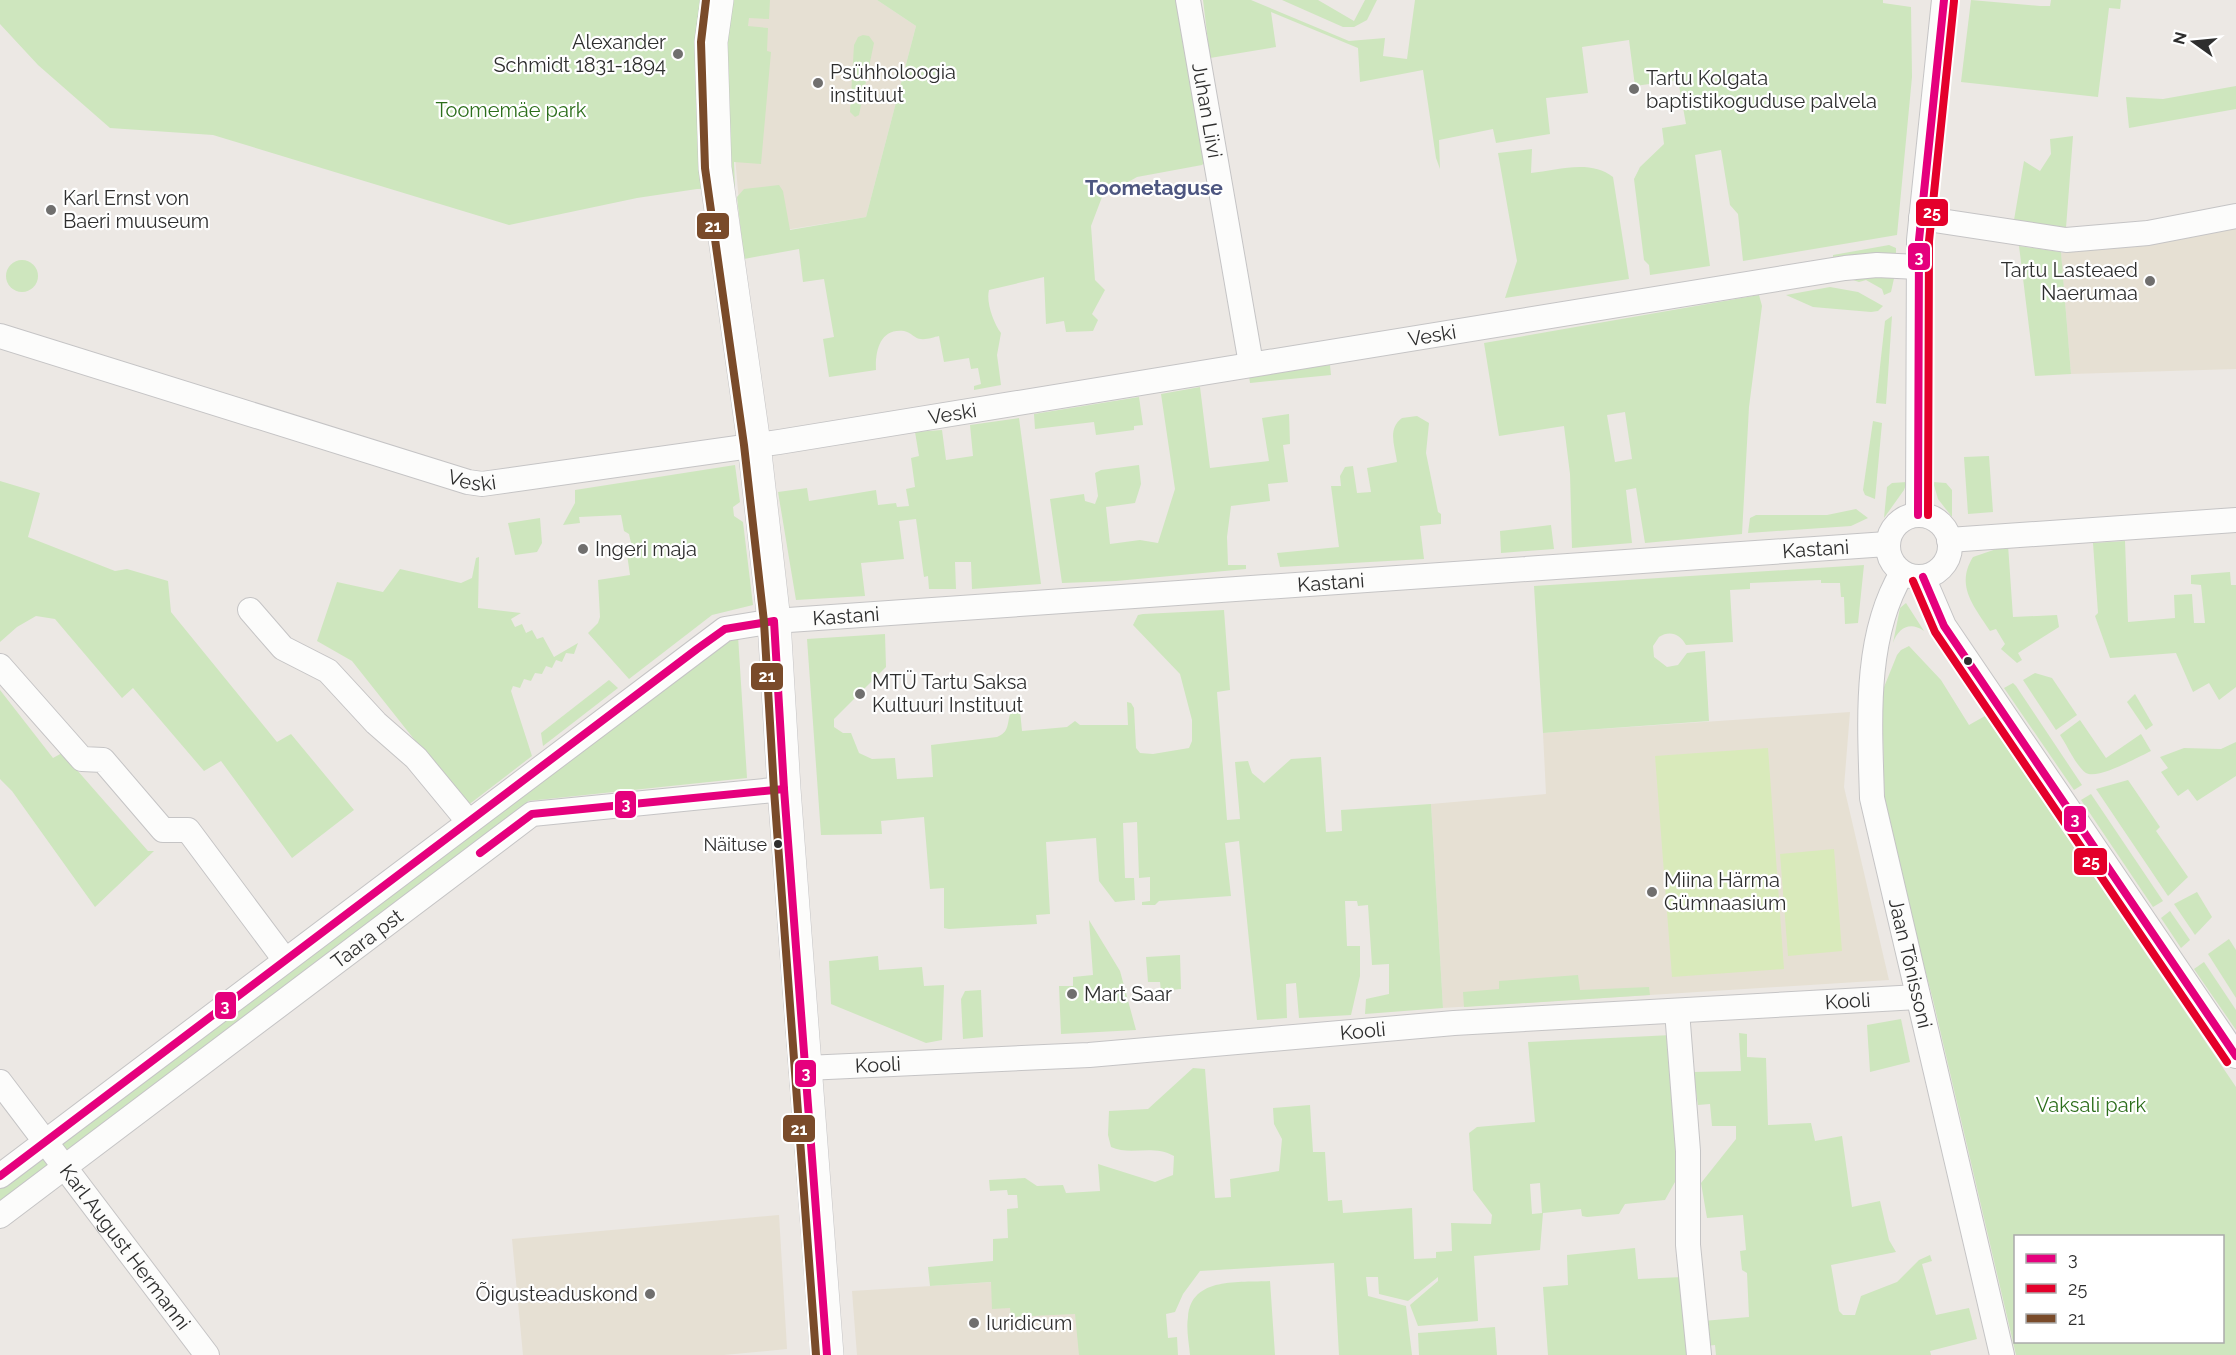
<svg xmlns="http://www.w3.org/2000/svg" width="2236" height="1355" font-family="Raleway,sans-serif">
	<style>
		.education { fill: #e6e0d3 }
		.green { fill: #cee6be; fill-rule: evenodd }
		.pitch { fill: #d9eabb }
		.lines { fill: none; stroke-linecap: round; stroke-linejoin: round }
		.street-casing { stroke: #c5c4c5; stroke-width: 26 }
		.secondary-casing { stroke: #c5c4c5; stroke-width: 34 }
		.street { stroke: #fcfcfb; stroke-width: 24 }
		.secondary { stroke: #fcfcfb; stroke-width: 33 }
		.bus-1-casing { stroke: #fff; stroke-width: 12 }
		.bus-2-casing { stroke: #fff; stroke-width: 12 }
		.bus-3-casing { stroke: #fff; stroke-width: 12 }
		.bus-1 { stroke: #e5007d; stroke-width: 8 }
		.bus-2 { stroke: #e4002b; stroke-width: 8 }
		.bus-3 { stroke: #7a4b2a; stroke-width: 8 }
		.poi-dot { fill: #706f6e; stroke: #fff; stroke-width: 2 }
		.bus-dot { fill: #2e2e2e; stroke: #fff; stroke-width: 2 }
		.labels { text-anchor: middle; dominant-baseline: central; stroke-width: 4.5; stroke-linejoin: round; paint-order: stroke }
		.bus-label { font-size: 18px; fill: #2e2e2e; stroke: #fff; text-anchor: end }
		.poi-label { font-size: 20px; fill: #2e2e2e; stroke: #fff; text-anchor: start }
		.park-label { font-size: 20px; fill: #2c6e1b; stroke: #fff }
		.street-label { font-size: 20px; fill: #2e2e2e; stroke: #fff }
		.neighbourhood-label { font-size: 21px; font-weight: bold; fill: #4d5680; stroke: #fff }
		.line-badge { stroke: #fff; stroke-width: 2 }
		.badge-label { font-size: 16px; text-anchor: middle; font-weight: bold; fill: #fff }
	</style>
	<rect width="100%" height="100%" fill="#ece8e4"/>
	<g class="education">
		<polygon points="743,0 877,0 916,26 866,217 742,237 733,133"/>
		<polygon points="2236,224 2236,369 2071,374 2061,253"/>
		<polygon points="1850,712 1844,787 1889,980 1443,1008 1431,804 1546,794 1543,733"/>
		<polygon points="779,1215 787,1349 724,1355 523,1355 512,1239"/>
		<polygon points="1090,1276 1096,1355 857,1355 852,1291"/>
	</g>
	<g class="green">
		<polygon points="0,0 770,0 769,19 749,18 748,26 768,28 767,51 771,52 761,164 734,162 735,188 697,189 637,198 509,225 213,135 110,128 38,65 0,24"/>
		<path d="M877,0H1177L1206,161L1202,165L1137,177L1102,197L1091,226L1095,280L1105,290L1092,314L1098,320L1093,331L1066,332L1064,321L1046,324L1044,277L989,290C986,302 993,322 1001,333L997,355L1001,385L974,390V386L981,384L978,368L971,369L969,358L944,362L939,336C934,337 926,340 921,339C915,339 911,332 904,331C880,328 875,351 876,370L829,377L823,339L834,337L824,279L803,282L799,249L744,259L737,197L744,189L779,185L783,191L790,230L866,217L916,26Z"/>
		<polygon points="1203,0 1251,0 1349,41 1385,38 1383,56 1407,59 1415,0 1883,0 1883,3 1911,7 1912,77 1897,235 1743,261 1738,214 1730,205 1721,150 1695,155 1710,266 1650,275 1649,265 1644,260 1634,179 1640,167 1664,144 1662,128 1686,124 1678,80 1635,86 1629,40 1582,47 1588,93 1546,98 1550,134 1496,143 1493,129 1439,140 1440,169 1436,158 1423,70 1360,82 1358,48 1271,12 1276,47 1210,58"/>
		<polygon points="1282,0 1318,0 1354,21 1365,0 1377,0 1367,20 1354,27 1343,27"/>
		<polygon points="1971,0 2040,6 2050,6 2051,0 2121,0 2120,9 2109,8 2098,97 1961,82"/>
		<polygon points="863,35 869,36 874,43 859,115 855,117 850,112 854,45 858,37"/>
		<polygon points="2236,86 2236,109 2129,128 2126,97 2163,99"/>
		<polygon points="2073,136 2066,228 2014,220 2024,161 2040,171 2051,154 2050,139"/>
		<path d="M1532,149L1531,173C1557,170 1591,159 1613,177L1629,279L1505,298L1517,261L1498,153Z"/>
		<polygon points="1889,245 1896,248 1896,254 1875,253 1833,257 1833,255"/>
		<polygon points="2019,246 2061,252 2071,374 2035,376"/>
		<circle cx="22" cy="276" r="16"/>
		<polygon points="1895,274 1891,292 1884,295 1882,289 1866,280 1859,282 1847,278"/>
		<polygon points="1830,287 1858,292 1883,306 1878,311 1871,312 1813,307 1786,295"/>
		<path d="M1759,295L1762,306L1749,407L1742,534L1645,543L1636,488L1626,490L1632,543L1572,548L1570,474L1564,426L1499,436L1484,343ZM1625,412L1632,459L1615,462L1607,415Z"/>
		<polygon points="1892,316 1886,404 1876,403 1885,321"/>
		<polygon points="1330,365 1331,375 1250,383 1249,376"/>
		<polygon points="1200,387 1210,468 1269,461 1262,418 1289,414 1290,444 1283,445 1288,482 1268,484 1270,501 1231,506 1227,537 1228,565 1246,565 1246,569 1116,581 1062,583 1050,499 1084,494 1085,501 1095,504 1098,496 1095,473 1101,470 1139,465 1141,484 1135,503 1106,507 1110,544 1140,540 1158,543 1175,489 1161,394"/>
		<polygon points="1139,397 1143,425 1134,426 1134,430 1096,435 1094,422 1035,429 1034,414"/>
		<path d="M1417,416L1429,423L1426,453L1438,512L1441,514V524L1420,526L1424,559L1280,567L1277,553L1339,547L1331,486H1341L1340,476L1345,467L1353,466L1357,493L1371,492L1367,468L1397,462C1395,446 1387,429 1402,418Z"/>
		<polygon points="1019,418 1041,584 972,589 971,562 955,562 956,589 929,589 928,576 924,577 916,519 899,521 904,559 861,563 865,596 796,600 778,492 807,488 809,501 876,490 878,505 896,503 897,507 909,506 906,489 915,487 911,458 919,456 915,432 942,430 946,460 973,456 970,425"/>
		<polygon points="1873,421 1882,423 1875,499 1865,495 1863,490"/>
		<polygon points="1989,456 1993,512 1968,514 1964,457"/>
		<polygon points="735,465 740,502 733,507 734,516 743,522 753,605 712,615 629,679 588,633 598,623 600,617 598,580 630,575 626,547 631,543 629,534 624,531 621,515 579,517 580,523 563,525 575,503 575,490"/>
		<polygon points="0,481 40,493 28,537 115,571 127,569 168,581 171,612 277,742 291,734 354,810 292,858 221,761 204,771 133,688 122,698 55,619 36,616 17,627 0,642"/>
		<polygon points="1907,482 1904,490 1884,518 1887,487 1892,483"/>
		<polygon points="1933,482 1946,483 1952,490 1952,517 1938,499"/>
		<polygon points="1856,509 1868,518 1851,526 1748,533 1750,518 1756,515 1827,515"/>
		<polygon points="540,518 542,543 537,552 515,555 508,523"/>
		<polygon points="1551,525 1554,549 1501,553 1500,531"/>
		<polygon points="2125,541 2128,622 2175,618 2174,595 2192,594 2194,623 2205,623 2201,585 2191,584 2191,575 2230,572 2231,585 2236,585 2236,687 2219,700 2209,683 2193,692 2176,653 2110,658 2095,616 2098,613 2093,543"/>
		<path d="M2008,545L2013,617L2057,615L2059,627L2018,653L2022,660L2017,663L2001,649L2005,644L1996,629L1990,631C1974,606 1955,586 1973,557Z"/>
		<polygon points="479,557 478,608 521,613 511,619 515,627 522,624 526,633 532,630 537,639 543,637 554,657 578,643 574,654 566,653 562,662 556,660 552,668 546,666 542,674 535,673 531,681 524,679 520,688 513,686 511,691 532,756 467,806 352,661 317,641 337,582 383,592 400,569 461,583 472,578 476,558"/>
		<path d="M1864,565L1858,623L1845,624L1844,597H1841L1840,583H1821V580L1750,583V589L1730,590L1733,642L1686,645C1680,634 1670,630 1659,637L1653,646L1654,657L1667,667L1678,665L1687,653L1705,651L1709,721L1543,733L1534,586Z"/>
		<path d="M1906,603L1924,631C1910,621 1898,628 1893,643L1900,608Z"/>
		<path d="M1224,610L1230,690L1217,692L1227,820L1240,819L1235,762L1248,761L1252,773L1264,783L1291,759L1321,757L1326,832L1342,831L1341,810L1431,804L1443,1008L1365,1014L1366,999L1389,994V964L1372,965L1368,905L1358,906L1357,901H1345L1347,946H1360V976L1351,1015L1299,1018L1296,983L1286,984L1287,1018L1257,1020L1239,841L1225,843L1231,896L1159,901L1155,905H1142V902L1150,901V877L1139,878L1137,822L1123,823L1125,878H1134L1135,900L1115,902L1099,881L1096,838L1046,842L1050,914L1036,915L1037,924L949,929L944,928V888L930,889L924,817L881,821L882,834L821,835L807,639L885,634L886,667L834,719V727L843,733H851L859,753L872,759L895,758L897,779L933,777L931,745L997,737C1009,732 1007,725 1010,714L1020,711L1022,731L1067,727L1075,721L1080,725H1128L1127,702L1131,703L1134,708L1136,748L1140,753L1153,754L1189,748L1192,741V720L1180,674L1133,625L1138,615L1143,614Z"/>
		<polygon points="738,636 747,778 528,801 526,805 68,1153 60,1146 61,1139 716,644"/>
		<path d="M1909,646L1941,680L1969,725L1985,716L2236,1087V1355H2016L1933,1000L1885,818L1882,692L1897,655L1901,650ZM2016,1236H2222V1342H2016Z"/>
		<polygon points="2035,673 2052,678 2077,715 2056,730 2023,680"/>
		<polygon points="609,680 618,688 543,746 541,733"/>
		<polygon points="2013,683 2016,686 2082,785 2074,790 2004,688"/>
		<polygon points="0,690 53,758 62,753 148,851 154,851 95,907 12,791 0,779"/>
		<polygon points="2135,694 2153,725 2146,730 2127,702"/>
		<path d="M2080,720L2106,758L2141,734L2151,751C2138,757 2098,780 2086,773C2076,766 2067,745 2060,735Z"/>
		<polygon points="2236,742 2236,776 2197,801 2188,789 2178,796 2161,772 2168,768 2160,757 2184,748 2221,749"/>
		<polygon points="2128,780 2160,827 2156,831 2188,877 2168,896 2096,789"/>
		<polygon points="2091,794 2163,901 2153,907 2081,800"/>
		<polygon points="2197,892 2212,917 2195,935 2174,904"/>
		<polygon points="2170,911 2190,940 2181,948 2161,918"/>
		<polygon points="1089,920 1120,971 1136,1030 1061,1034 1059,986 1073,986 1073,977 1093,975"/>
		<polygon points="2229,939 2236,950 2236,998 2208,954"/>
		<polygon points="1180,955 1181,989 1161,991 1160,982 1148,982 1146,957"/>
		<polygon points="878,956 879,970 922,967 924,986 944,985 942,1040 926,1043 831,1004 829,961"/>
		<polygon points="2204,962 2236,1010 2236,1030 2194,969"/>
		<polygon points="1578,975 1580,990 1649,987 1650,995 1464,1007 1463,992 1499,989 1499,981"/>
		<polygon points="981,990 983,1037 963,1039 961,999 965,991"/>
		<polygon points="1901,1019 1910,1062 1870,1072 1867,1025"/>
		<polygon points="1739,1033 1747,1034 1747,1057 1766,1058 1768,1125 1811,1123 1815,1141 1842,1136 1852,1207 1880,1201 1889,1240 1896,1252 1831,1265 1839,1311 1843,1315 1855,1315 1861,1296 1897,1282 1919,1260 1930,1255 1932,1261 1922,1264 1936,1315 1969,1308 1977,1339 1930,1351 1931,1355 1716,1355 1715,1345 1706,1346 1703,1321 1749,1317 1747,1273 1742,1270 1740,1251 1746,1250 1743,1215 1707,1218 1701,1183 1736,1139 1736,1126 1712,1126 1710,1104 1698,1105 1693,1072 1741,1071"/>
		<path d="M1672,1035L1680,1173L1665,1200L1625,1204L1619,1214L1587,1217L1582,1216L1581,1209L1543,1213L1540,1250L1474,1256L1478,1321L1418,1326L1410,1305L1438,1281V1277L1408,1301L1379,1294L1378,1277H1366L1368,1296L1406,1306L1412,1355H1339L1334,1263L1200,1271L1183,1294L1175,1312L1166,1314L1168,1338L1177,1337L1178,1355H1079L1075,1314L1011,1317L1010,1308L992,1309L991,1282L930,1286L928,1267L993,1261V1239L1008,1238L1007,1209L1018,1208L1017,1195H1008L1007,1190L990,1191L989,1180L1025,1178L1037,1186L1063,1185L1066,1193L1100,1191L1098,1164L1155,1182L1173,1175L1174,1156C1153,1144 1130,1156 1111,1147L1108,1135L1109,1111L1148,1109L1193,1068L1205,1069L1215,1198L1231,1197L1230,1179L1279,1171L1282,1139L1274,1124L1273,1108L1310,1105L1313,1152H1325L1328,1201L1342,1200L1343,1213L1412,1208L1414,1259L1436,1258V1252L1452,1251L1451,1223L1491,1224L1492,1215L1473,1190L1469,1133L1477,1127L1535,1122L1528,1042ZM1540,1183L1542,1213L1532,1214L1530,1184Z"/>
		<polygon points="45,1158 48,1163 47,1172 0,1207 0,1186 34,1160"/>
		<polygon points="1635,1248 1638,1279 1683,1277 1693,1355 1548,1355 1543,1287 1568,1285 1567,1255"/>
		<path d="M1270,1281L1275,1355H1190C1189,1343 1186,1329 1188,1317C1191,1276 1240,1283 1270,1281Z"/>
		<polygon points="1495,1327 1497,1355 1419,1355 1418,1333"/>
	</g>
	<g class="pitch">
		<polygon points="1768,748 1784,969 1672,977 1655,756"/>
		<polygon points="1834,849 1842,951 1788,956 1780,854"/>
	</g>
	<g class="lines">
		<defs>
			<g id="street">
				<path id="s1" d="M1188,0L1251,364"/>
				<polyline points="1921,218 2066,240 2148,233 2236,216"/>
				<path id="s2" d="M0,336L468,482L482,484L779,442L1845,268L1877,265L1918,267"/>
				<polyline points="1918,515 1919,240 1944,0"/>
				<circle cx="1919" cy="546" r="31"/>
				<polyline points="1949,540 2236,520"/>
				<path id="s3" d="M1902,573C1863,638 1870,725 1872,798L2002,1355"/>
				<polyline points="1923,577 1944,626 2236,1056"/>
				<polyline points="250,610 283,648 328,671 376,723 416,758 468,821"/>
				<polyline points="0,666 82,759 103,760 163,830 188,830 285,960"/>
				<polyline points="1677,1011 1688,1151 1688,1245 1699,1355"/>
				<path id="s4" d="M806,1068L1089,1055L1454,1023L1918,997"/>
				<path id="s5" d="M0,1082L207,1355"/>
				<path id="s6" d="M0,1176L725,629L774,621L1887,544"/>
				<path id="s7" d="M0,1216L532,814L784,789"/>
			</g>
			<polyline id="secondary" points="717,0 711,42 715,168 754,444 774,621 784,789 827,1355"/>
		</defs>
		<use href="#street" class="street-casing"/>
		<use href="#secondary" class="secondary-casing"/>
		<use href="#street" class="street"/>
		<use href="#secondary" class="secondary"/>
		<defs>
			<g id="bus-1">
				<polyline points="1918,515 1919,240 1944,0"/>
				<polyline points="1923,577 1944,626 2236,1056"/>
				<polyline points="480,853 532,814 784,789"/>
				<polyline points="0,1176 697,649 725,629 774,621 784,789 827,1355"/>
			</g>
			<g id="bus-2">
				<polyline points="1928,515 1929,241 1954,1"/>
				<polyline points="1913,581 1935,632 2227,1062"/>
			</g>
			<polyline id="bus-3" points="706,0 701,42 705,168 744,445 764,622 774,790 816,1355"/>
		</defs>
		<use href="#bus-1" class="bus-1-casing"/>
		<use href="#bus-2" class="bus-2-casing"/>
		<use href="#bus-3" class="bus-3-casing"/>
		<use href="#bus-1" class="bus-1"/>
		<use href="#bus-2" class="bus-2"/>
		<use href="#bus-3" class="bus-3"/>
	</g>
	<g class="poi-dot">
		<circle cx="678" cy="54" r="6"/>
		<circle cx="818" cy="83" r="6"/>
		<circle cx="1634" cy="89" r="6"/>
		<circle cx="51" cy="210" r="6"/>
		<circle cx="2150" cy="281" r="6"/>
		<circle cx="583" cy="549" r="6"/>
		<circle cx="860" cy="694" r="6"/>
		<circle cx="1652" cy="892" r="6"/>
		<circle cx="1072" cy="994" r="6"/>
		<circle cx="650" cy="1294" r="6"/>
		<circle cx="974" cy="1323" r="6"/>
	</g>
	<g class="bus-dot">
		<circle cx="1968" cy="661" r="5"/>
		<circle cx="778" cy="844" r="5"/>
	</g>
	<g class="labels">
		<g class="bus-label">
			<text x="767" y="844">Näituse</text>
		</g>
		<g class="poi-label">
			<text x="666" y="42" text-anchor="end">Alexander<tspan x="666" dy="23">Schmidt 1831-1894</tspan></text>
			<text x="830" y="72">Psühholoogia<tspan x="830" dy="23">instituut</tspan></text>
			<text x="1646" y="78">Tartu Kolgata<tspan x="1646" dy="23">baptistikoguduse palvela</tspan></text>
			<text x="63" y="198">Karl Ernst von<tspan x="63" dy="23">Baeri muuseum</tspan></text>
			<text x="2138" y="270" text-anchor="end">Tartu Lasteaed<tspan x="2138" dy="23">Naerumaa</tspan></text>
			<text x="595" y="549">Ingeri maja</text>
			<text x="872" y="682">MTÜ Tartu Saksa<tspan x="872" dy="23">Kultuuri Instituut</tspan></text>
			<text x="1664" y="880">Miina Härma<tspan x="1664" dy="23">Gümnaasium</tspan></text>
			<text x="1084" y="994">Mart Saar</text>
			<text x="638" y="1294" text-anchor="end">Õigusteaduskond</text>
			<text x="986" y="1323">Iuridicum</text>
		</g>
		<g class="park-label">
			<text x="511" y="110">Toomemäe park</text>
			<text x="2091" y="1105">Vaksali park</text>
		</g>
		<g class="street-label">
			<text stroke="none"><textPath href="#s1" startOffset="112">Juhan Liivi</textPath></text>
			<text stroke="none"><textPath href="#s2" startOffset="1466">Veski</textPath></text>
			<text stroke="none"><textPath href="#s2" startOffset="980">Veski</textPath></text>
			<text stroke="none"><textPath href="#s2" startOffset="494">Veski</textPath></text>
			<text stroke="none"><textPath href="#s6" startOffset="2002">Kastani</textPath></text>
			<text stroke="none"><textPath href="#s6" startOffset="1516">Kastani</textPath></text>
			<text stroke="none"><textPath href="#s6" startOffset="1030">Kastani</textPath></text>
			<text stroke="none"><textPath href="#s7" startOffset="460">Taara pst</textPath></text>
			<text stroke="none"><textPath href="#s3" startOffset="400">Jaan Tõnissoni</textPath></text>
			<text stroke="none"><textPath href="#s4" startOffset="1044">Kooli</textPath></text>
			<text stroke="none"><textPath href="#s4" startOffset="558">Kooli</textPath></text>
			<text stroke="none"><textPath href="#s4" startOffset="72">Kooli</textPath></text>
			<text stroke="none"><textPath href="#s5" startOffset="207">Karl August Hermanni</textPath></text>
		</g>
		<g class="neighbourhood-label">
			<text x="1154" y="187">Toometaguse</text>
		</g>
	</g>
	<g class="line-badge">
		<rect x="1915" y="198" width="34" height="29" rx="6" fill="#e4002b"/>
		<rect x="696" y="212" width="34" height="28" rx="6" fill="#7a4b2a"/>
		<rect x="1907" y="242" width="24" height="29" rx="6" fill="#e5007d"/>
		<rect x="750" y="662" width="34" height="29" rx="6" fill="#7a4b2a"/>
		<rect x="614" y="790" width="23" height="29" rx="6" fill="#e5007d"/>
		<rect x="2063" y="805" width="24" height="28" rx="6" fill="#e5007d"/>
		<rect x="2073" y="847" width="35" height="29" rx="6" fill="#e4002b"/>
		<rect x="214" y="991" width="23" height="29" rx="6" fill="#e5007d"/>
		<rect x="794" y="1059" width="23" height="29" rx="6" fill="#e5007d"/>
		<rect x="782" y="1114" width="34" height="29" rx="6" fill="#7a4b2a"/>
	</g>
	<g class="badge-label">
		<text x="1932" y="218">25</text>
		<text x="713" y="232">21</text>
		<text x="1919" y="263">3</text>
		<text x="767" y="682">21</text>
		<text x="626" y="810">3</text>
		<text x="2075" y="825">3</text>
		<text x="2091" y="867">25</text>
		<text x="225" y="1012">3</text>
		<text x="806" y="1079">3</text>
		<text x="799" y="1135">21</text>
	</g>
	<rect x="2014" y="1235" width="210" height="108" fill="#ffffff" stroke="#ababab" stroke-width="1.5"/>
	<rect x="2026" y="1254" width="30" height="9" fill="#e5007d" stroke="#ababab" stroke-width="1.5"/>
	<text x="2068" y="1265" font-size="18" fill="#2e2e2e">3</text>
	<rect x="2026" y="1284" width="30" height="9" fill="#e4002b" stroke="#ababab" stroke-width="1.5"/>
	<text x="2068" y="1295" font-size="18" fill="#2e2e2e">25</text>
	<rect x="2026" y="1314" width="30" height="9" fill="#7a4b2a" stroke="#ababab" stroke-width="1.5"/>
	<text x="2068" y="1325" font-size="18" fill="#2e2e2e">21</text>
	<g transform="translate(2194 42) rotate(285)" stroke="#ffffff" stroke-width="4.5" paint-order="stroke">
	<path d="M0-4.5L10 22L0 15L-10 22Z" fill="#2e2e2e"/>
	<text y="-9" font-size="16" font-weight="bold" text-anchor="middle" fill="#2e2e2e">N</text>
	</g>
</svg>
